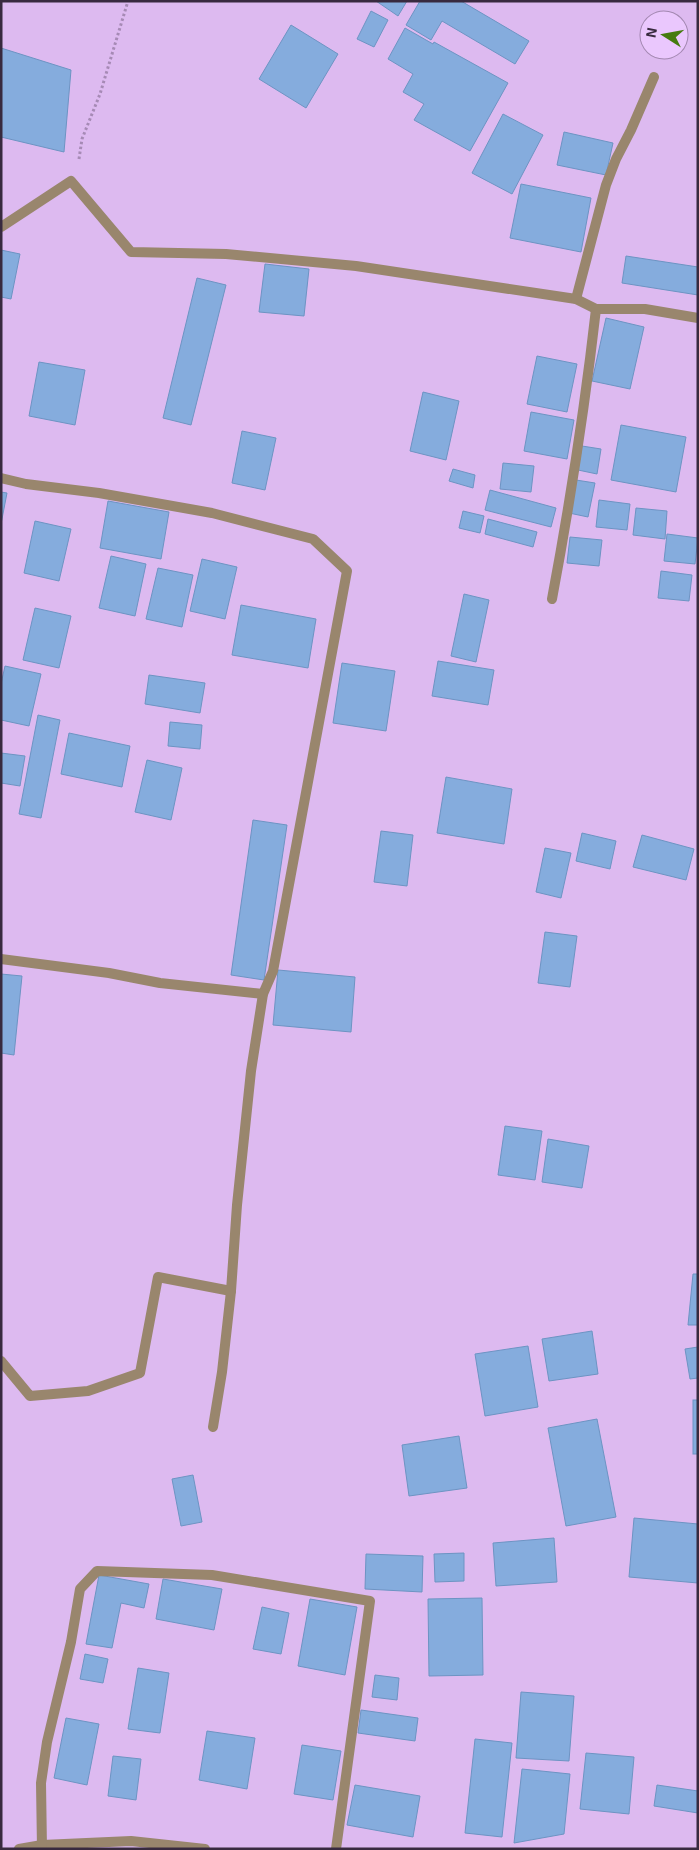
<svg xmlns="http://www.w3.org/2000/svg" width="699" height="1850" font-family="'Exo 2',sans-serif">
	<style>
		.building { fill: #85acdd; stroke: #6d94c3 }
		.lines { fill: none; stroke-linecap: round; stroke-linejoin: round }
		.path { stroke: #a68ab5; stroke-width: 3; stroke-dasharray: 2.5 2.5; stroke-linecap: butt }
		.street { stroke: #99866d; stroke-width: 10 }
	</style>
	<rect width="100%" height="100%" fill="#ddbaf0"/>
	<g class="building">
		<polygon points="376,1 407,1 398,16"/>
		<polygon points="420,1 461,1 529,41 515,64 442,21 431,40 406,25"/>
		<polygon points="371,11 388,20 374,47 357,39"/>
		<polygon points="291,25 338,54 306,108 259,79"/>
		<polygon points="405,28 433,44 434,42 508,83 470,151 414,120 424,104 403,92 413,74 388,59"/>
		<polygon points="1,48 71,70 64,152 1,137"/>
		<polygon points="503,114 543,135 512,194 472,173"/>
		<polygon points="564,132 613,143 606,175 557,165"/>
		<polygon points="521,184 591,198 581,252 510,238"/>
		<polygon points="1,250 20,254 11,299 1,297"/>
		<polygon points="626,256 698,267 698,295 622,283"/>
		<polygon points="265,264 309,269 304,316 259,312"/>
		<polygon points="197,278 226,285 191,425 163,418"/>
		<polygon points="606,318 644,327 630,389 592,381"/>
		<polygon points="537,356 577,364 567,412 527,404"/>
		<polygon points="39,362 85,370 75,425 29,416"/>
		<polygon points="423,392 459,401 446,460 410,451"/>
		<polygon points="531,412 574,420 567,459 524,451"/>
		<polygon points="621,425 686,437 676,492 611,480"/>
		<polygon points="242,431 276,438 265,490 232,483"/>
		<polygon points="582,446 601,449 597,474 578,470"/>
		<polygon points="503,463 534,466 531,492 500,489"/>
		<polygon points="453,469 475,475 473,488 449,481"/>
		<polygon points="576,480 595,483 588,517 569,513"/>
		<polygon points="490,490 556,508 551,527 485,510"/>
		<polygon points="1,492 7,493 1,524"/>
		<polygon points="599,500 630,504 627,530 596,527"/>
		<polygon points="108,501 169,512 161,559 100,548"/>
		<polygon points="636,508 667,511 665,539 633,535"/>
		<polygon points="463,511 484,516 480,533 459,528"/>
		<polygon points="488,519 537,532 533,547 485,534"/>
		<polygon points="35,521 71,529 59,581 24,573"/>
		<polygon points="667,534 698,538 695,564 664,561"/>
		<polygon points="570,537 602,540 599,566 567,563"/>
		<polygon points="111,556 146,564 135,616 99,608"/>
		<polygon points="202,559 237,567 225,619 190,611"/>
		<polygon points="158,568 193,575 182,627 146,619"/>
		<polygon points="661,571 692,575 689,601 658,598"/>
		<polygon points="464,594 489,600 476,662 451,656"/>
		<polygon points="241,605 316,619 308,668 232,655"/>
		<polygon points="35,608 71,616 59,668 23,660"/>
		<polygon points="438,661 494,670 488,705 432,696"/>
		<polygon points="342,663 395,671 386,731 333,723"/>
		<polygon points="5,666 41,674 29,726 1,720 1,684"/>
		<polygon points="149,675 205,683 200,713 145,704"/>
		<polygon points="38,715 60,720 41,818 19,814"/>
		<polygon points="170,722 202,725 200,749 168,746"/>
		<polygon points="69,733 130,746 122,787 61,774"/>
		<polygon points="1,753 25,756 20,786 1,783"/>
		<polygon points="147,760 182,768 171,820 135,812"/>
		<polygon points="446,777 512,789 504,844 437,833"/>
		<polygon points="253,820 287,825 264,980 231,975"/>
		<polygon points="381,831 413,835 407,886 374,882"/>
		<polygon points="582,833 616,841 610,869 576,861"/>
		<polygon points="642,835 694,849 686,880 633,867"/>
		<polygon points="545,848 571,853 561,898 536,892"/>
		<polygon points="545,932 577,936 570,987 538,983"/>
		<polygon points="278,970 355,977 351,1032 273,1025"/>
		<polygon points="1,974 22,976 14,1055 1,1053"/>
		<polygon points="505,1126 542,1131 535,1180 498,1175"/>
		<polygon points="548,1139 589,1146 582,1188 542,1182"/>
		<polygon points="693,1274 698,1274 698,1325 688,1325"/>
		<polygon points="592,1331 598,1374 549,1381 542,1339"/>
		<polygon points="528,1346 538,1407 485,1416 475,1354"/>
		<polygon points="698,1347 698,1378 690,1379 685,1349"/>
		<rect x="693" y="1400" width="5" height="54"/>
		<polygon points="597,1419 616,1517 566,1526 548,1428"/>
		<polygon points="459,1436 467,1488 409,1496 402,1445"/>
		<polygon points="193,1475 202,1522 181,1526 172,1479"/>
		<polygon points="634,1518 698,1524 698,1583 629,1577"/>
		<polygon points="554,1538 557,1582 496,1586 493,1543"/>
		<polygon points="464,1553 464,1581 435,1582 434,1554"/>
		<polygon points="366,1554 423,1556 422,1592 365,1589"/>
		<polygon points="99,1575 149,1584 144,1608 121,1603 112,1648 86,1644"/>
		<polygon points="163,1579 222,1589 214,1630 156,1619"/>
		<polygon points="482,1598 483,1675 429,1676 428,1599"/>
		<polygon points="310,1599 357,1607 345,1675 298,1666"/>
		<polygon points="262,1607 289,1613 281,1654 253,1649"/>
		<polygon points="85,1654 108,1659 103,1683 80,1679"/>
		<polygon points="138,1668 169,1673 160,1733 128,1729"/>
		<polygon points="375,1675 399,1678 397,1700 372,1697"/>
		<polygon points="521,1692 574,1696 569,1761 516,1758"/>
		<polygon points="361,1710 418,1718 415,1741 358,1733"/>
		<polygon points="66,1718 99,1724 87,1785 54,1778"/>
		<polygon points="207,1731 255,1738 247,1789 199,1780"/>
		<polygon points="475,1739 512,1743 502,1837 465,1833"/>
		<polygon points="302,1745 341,1751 333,1800 294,1794"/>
		<polygon points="586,1753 634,1757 629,1814 580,1809"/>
		<polygon points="113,1756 141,1759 136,1800 108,1796"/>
		<polygon points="522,1769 570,1774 564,1834 514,1843"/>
		<polygon points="355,1785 420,1796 413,1837 347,1825"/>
		<polygon points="657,1785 698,1791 698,1813 654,1806"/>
	</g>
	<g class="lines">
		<polyline class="path" points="79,159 82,139 100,94 128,1"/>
		<g class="street">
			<polyline points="1,227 71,181 131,252 226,254 356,266 576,299 596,309 645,309 698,318"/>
			<polyline points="576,299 606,185 616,159 631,130 654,77"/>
			<polyline points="1,478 26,484 99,493 212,513 313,539 347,571 273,971 263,994 251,1071 237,1205 231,1291 222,1372 213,1427"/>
			<path d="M552,599C570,503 585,406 596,309"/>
			<polyline points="1,959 109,973 160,983 263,994"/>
			<polyline points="1,1361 30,1396 88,1391 140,1373 158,1277 231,1291"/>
			<polyline points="19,1849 42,1845 131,1841 205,1849"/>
			<polyline points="42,1849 41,1783 47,1742 71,1642 80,1589 97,1571 212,1575 370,1601 336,1849"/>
		</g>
	</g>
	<rect width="699" height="1850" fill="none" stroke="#382a3f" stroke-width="5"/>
	<g transform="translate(664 35) rotate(281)"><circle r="24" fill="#eac7fd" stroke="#a388b1"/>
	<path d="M0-4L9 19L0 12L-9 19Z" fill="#457b0e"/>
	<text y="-8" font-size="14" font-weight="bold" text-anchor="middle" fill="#382a3f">N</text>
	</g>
</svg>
